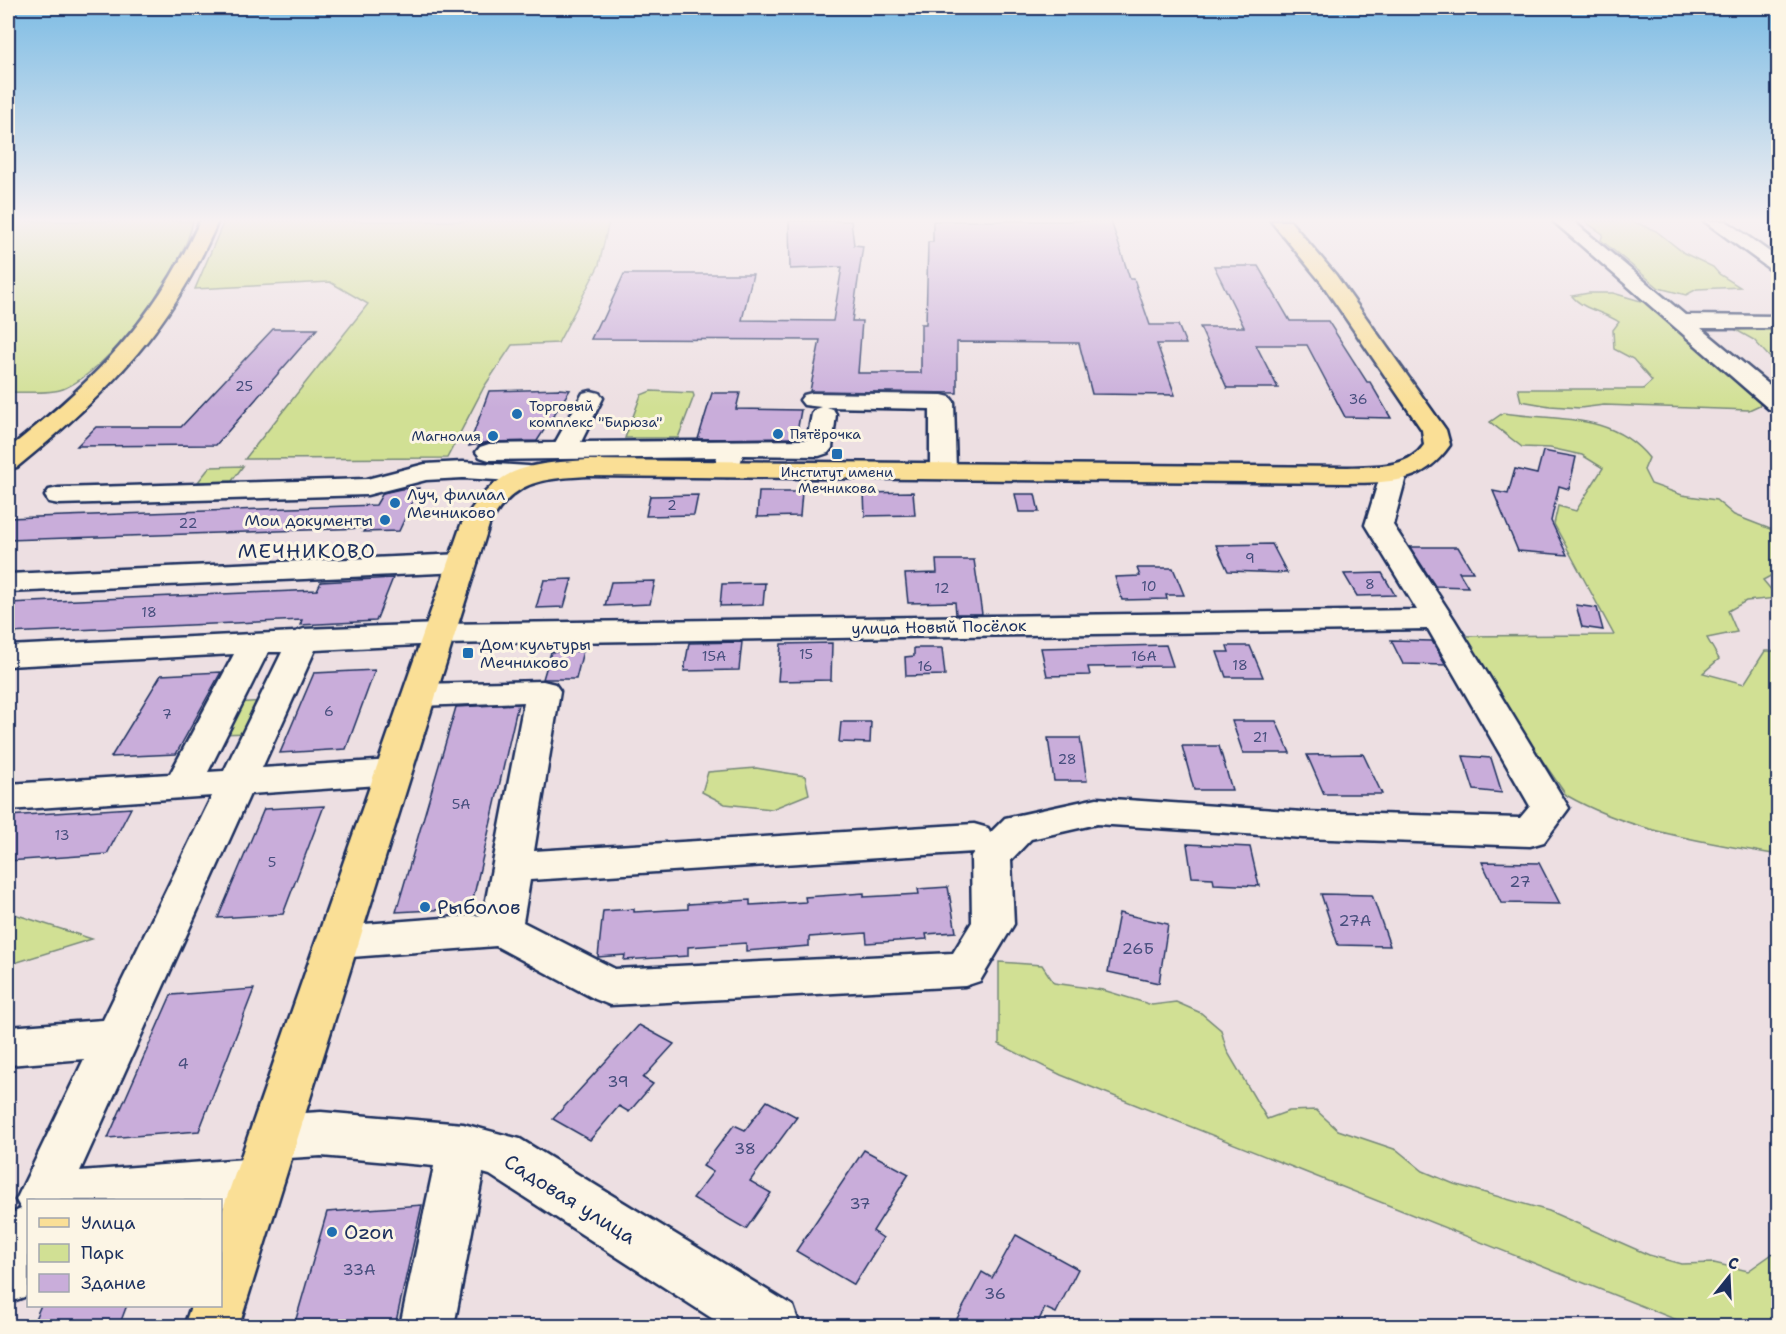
<svg xmlns="http://www.w3.org/2000/svg" width="1786" height="1334" font-family="'Shantell Sans',sans-serif">
	<style>
		.green { fill: #d1e094; stroke: #768879; stroke-width: 1.5 }
		.building { fill: #c9adda; stroke: #1b2f5e; stroke-width: 1.5 }
		.lines { fill: none; stroke-linecap: round; stroke-linejoin: round }
		.minor-casing { stroke: #1b2f5e; stroke-width: 5 }
		.major-casing { stroke: #1b2f5e; stroke-width: 5 }
		.minor { fill: #fcf5e5; fill-rule: evenodd }
		.major { fill: #fadf96; fill-rule: evenodd }
		.poi-dot { fill: #1f6fb2; stroke: #fcf5e5; stroke-width: 2 }
		.labels { text-anchor: middle; dominant-baseline: central; stroke-width: 6; stroke-linejoin: round; paint-order: stroke }
		.number-label { font-size: 14px; fill: #464e7d }
		.far-poi-label { font-size: 14px; fill: #1b2f5e; stroke: #fcf5e5; text-anchor: start }
		.poi-label { font-size: 16px; fill: #1b2f5e; stroke: #fcf5e5; text-anchor: start }
		.street-label { font-size: 16px; fill: #1b2f5e; stroke: #fcf5e5 }
		.near-number-label { font-size: 16px; fill: #464e7d }
		.quarter-label { font-size: 20px; letter-spacing: 1.5px; fill: #1b2f5e; stroke: #fcf5e5 }
		.near-poi-label { font-size: 20px; fill: #1b2f5e; stroke: #fcf5e5; text-anchor: start }
		.near-street-label { font-size: 20px; fill: #1b2f5e; stroke: #fcf5e5 }
	</style>
	<rect width="100%" height="100%" fill="#eddfe2"/>
	<filter id="ink" filterUnits="userSpaceOnUse"><feTurbulence type="fractalNoise" baseFrequency=".0167" numOctaves="2"/><feDisplacementMap in="SourceGraphic" scale="12" xChannelSelector="R" yChannelSelector="G"/><feConvolveMatrix kernelMatrix="1 2 1 2 8 2 1 2 1" color-interpolation-filters="sRGB"/></filter>
	<g filter="url(#ink)">
		<g class="green">
			<path d="M8,221H193C184,270 109,371 63,389C50,394 22,392 8,392Z"/>
			<polygon points="224,221 609,221 599,265 558,343 512,345 484,387 447,458 245,459 368,304 330,282 195,289"/>
			<polygon points="1584,221 1632,221 1656,231 1684,253 1713,267 1719,274 1740,287 1697,289 1686,295 1659,288 1601,240 1603,234"/>
			<path d="M1589,293H1613L1651,304L1764,403L1749,410L1604,405L1580,408L1550,406L1521,401L1518,389H1643L1652,381L1633,359L1614,349L1613,330L1619,322C1604,312 1582,309 1572,296Z"/>
			<polygon points="1778,327 1778,364 1772,360 1754,340 1736,330"/>
			<polygon points="651,391 693,393 694,396 678,438 625,438 641,395"/>
			<path d="M1503,413C1556,421 1612,412 1649,458L1644,470L1651,484L1682,495L1716,500L1734,515L1778,532V572L1763,580L1778,598L1746,601L1728,611L1737,632L1707,638L1719,659L1703,673L1744,684L1765,651H1778V855C1707,842 1630,832 1566,795L1457,636L1614,635L1554,524L1558,506L1576,511L1603,468L1582,455L1550,448L1522,447L1490,422Z"/>
			<polygon points="243,466 232,481 198,482 210,467"/>
			<polygon points="264,701 249,733 221,734 237,703"/>
			<polygon points="756,768 805,776 809,794 772,809 725,804 702,792 708,772"/>
			<polygon points="8,912 92,939 8,965"/>
			<polygon points="999,962 1042,965 1054,983 1103,990 1152,1005 1176,1002 1201,1013 1221,1030 1227,1051 1267,1119 1289,1111 1316,1110 1338,1130 1397,1150 1423,1171 1454,1184 1549,1211 1649,1255 1681,1264 1714,1263 1748,1271 1778,1250 1778,1326 1692,1326 1061,1075 999,1044"/>
		</g>
		<g class="building">
			<polygon points="789,221 851,221 854,245 863,246 852,321 862,321 858,373 921,373 921,324 926,324 928,242 933,242 933,221 1111,221 1130,279 1134,279 1150,325 1178,325 1186,344 1157,344 1175,395 1092,394 1079,343 957,342 957,393 810,391 820,340 591,339 600,320 603,320 624,274 753,274 742,320 833,321 842,267 790,269"/>
			<polygon points="1214,266 1258,266 1290,321 1328,321 1367,382 1370,382 1391,418 1345,417 1307,345 1256,345 1278,388 1227,388 1200,327 1244,327"/>
			<polygon points="273,329 317,329 216,445 77,446 96,427 181,427"/>
			<polygon points="559,389 570,390 537,441 489,442 469,446 489,391"/>
			<polygon points="712,393 740,393 736,409 801,410 796,438 698,439"/>
			<polygon points="1543,451 1576,457 1569,489 1559,486 1551,521 1567,555 1518,551 1493,491 1508,494 1515,469 1537,474"/>
			<polygon points="419,488 399,531 363,532 366,528 8,540 8,518 376,505 383,493 401,489"/>
			<polygon points="759,492 802,492 800,516 757,517"/>
			<polygon points="913,492 915,515 865,516 864,493"/>
			<polygon points="1015,494 1035,494 1039,512 1019,512"/>
			<polygon points="698,495 694,515 646,516 650,496"/>
			<polygon points="1272,544 1287,573 1228,571 1216,545"/>
			<polygon points="1410,547 1458,547 1473,572 1459,572 1468,587 1435,586"/>
			<polygon points="936,560 974,560 982,614 956,614 955,602 908,603 905,574 937,573"/>
			<polygon points="1137,568 1173,568 1184,595 1166,595 1167,599 1122,600 1115,577 1140,576"/>
			<polygon points="1382,573 1395,595 1357,596 1344,574"/>
			<polygon points="393,578 376,621 300,625 302,620 8,633 8,603 317,590 321,582"/>
			<polygon points="572,579 564,607 536,608 544,580"/>
			<polygon points="655,581 650,604 605,606 611,582"/>
			<polygon points="765,583 763,605 720,606 722,584"/>
			<polygon points="1576,605 1597,608 1603,630 1582,627"/>
			<polygon points="1391,640 1432,641 1446,665 1403,664"/>
			<polygon points="742,642 739,670 684,671 689,643"/>
			<polygon points="832,643 831,680 778,681 781,644"/>
			<polygon points="1166,645 1173,666 1088,667 1090,675 1047,676 1041,648"/>
			<polygon points="1227,646 1250,646 1263,677 1226,677 1217,652 1229,652"/>
			<polygon points="914,648 942,648 945,675 906,676 905,657 914,656"/>
			<polygon points="583,651 576,679 543,679 551,652"/>
			<polygon points="375,670 346,749 280,753 314,673"/>
			<polygon points="221,672 176,754 111,757 161,675"/>
			<polygon points="518,704 471,908 396,912 456,707"/>
			<polygon points="1232,721 1276,721 1290,753 1243,753"/>
			<polygon points="841,722 871,722 870,743 839,742"/>
			<polygon points="1048,738 1080,738 1087,781 1054,781"/>
			<polygon points="1182,746 1219,746 1232,790 1194,790"/>
			<polygon points="1363,754 1382,794 1324,794 1307,755"/>
			<polygon points="1463,756 1491,758 1502,793 1474,790"/>
			<polygon points="324,806 283,914 218,918 264,809"/>
			<polygon points="131,808 107,854 8,861 8,816"/>
			<polygon points="1187,844 1250,847 1259,886 1214,884 1213,878 1192,877"/>
			<polygon points="1482,862 1539,863 1560,904 1501,903"/>
			<polygon points="948,887 956,932 926,934 927,939 867,943 866,933 809,937 809,946 746,951 746,943 688,947 688,956 624,960 625,955 598,957 603,911 634,909 634,912 688,909 688,904 750,900 750,905 806,902 805,897 864,893 864,897 919,894 918,889"/>
			<polygon points="1321,894 1372,895 1390,946 1338,945"/>
			<polygon points="1119,913 1168,924 1159,983 1108,972"/>
			<polygon points="254,989 199,1131 108,1138 171,995"/>
			<polygon points="639,1025 674,1044 643,1078 653,1084 629,1112 619,1106 590,1140 553,1119"/>
			<polygon points="767,1101 797,1117 750,1181 771,1193 746,1229 693,1198 713,1172 703,1166 734,1125 745,1130"/>
			<polygon points="864,1150 909,1174 873,1231 883,1238 854,1285 796,1251"/>
			<polygon points="422,1205 395,1326 294,1326 327,1212"/>
			<polygon points="1016,1235 1078,1269 1056,1313 1045,1308 1036,1326 953,1326 982,1272 992,1278"/>
			<polygon points="41,1305 127,1305 119,1326 32,1326"/>
		</g>
		<g class="lines">
			<defs>
				<g id="minor">
					<polygon points="1553,221 1573,221 1685,315 1778,316 1778,328 1701,328 1778,392 1778,411 1769,409"/>
					<polygon points="1704,221 1726,221 1778,258 1778,272 1771,270"/>
					<polygon points="591,391 599,393 603,398 581,442 807,440 812,414 815,409 821,407 804,405 800,400 804,395 812,393 942,395 950,397 954,402 956,471 952,477 943,479 934,477 930,471 930,409 827,407 833,409 836,414 832,448 828,453 819,456 743,455 736,475 727,477 718,475 714,469 717,457 489,460 480,457 476,452 480,447 489,444 555,443 583,393"/>
					<polygon points="463,462 528,466 537,468 541,474 537,480 528,482 463,478 426,480 367,495 59,504 49,502 45,496 49,490 59,488 367,479 425,464"/>
					<path d="M1394,465L1403,467L1407,473L1393,525L1454,619L1569,808L1544,842L1530,846L1303,838L1097,824L1031,839L1011,860L1014,924L980,981L965,986L610,1005L595,999L496,946L338,958L323,954L317,942L323,930L338,926L483,915L524,702L419,706L407,702L402,695L407,688L419,684L543,681L555,684L560,691L534,851L974,824L988,828L990,833L1005,818L1097,798L1303,812L1520,818L1530,806L1428,629L439,644L315,650L262,768L393,760L406,763L411,772L406,781L393,784L250,794L80,1171L259,1158L277,1165L284,1181L277,1197L259,1204L220,1207V1200H28V1292L27,1296L8,1303V1218L10,1214L21,1209L16,1200L84,1059L8,1065V1027L103,1020L212,796L8,810V784L170,774L234,654L8,666V646L295,632L304,629L439,624L1417,610L1365,525L1381,473L1385,467ZM268,652H282L224,771L208,772ZM974,852L971,856L972,922L953,953L615,969L523,922L530,880Z"/>
					<polygon points="462,554 472,557 477,563 472,569 462,572 8,592 8,574"/>
					<polygon points="321,1112 463,1124 520,1139 793,1306 800,1326 724,1326 490,1175 483,1173 454,1326 400,1326 434,1166 321,1156 273,1159 256,1152 249,1137 256,1122 273,1115"/>
				</g>
				<g id="major">
					<path d="M200,221H218C172,329 107,394 17,467L8,469V449C94,381 153,323 200,221Z"/>
					<path d="M1271,221H1290L1335,274L1446,430L1450,445C1423,484 1392,482 1348,483L588,476C540,479 514,480 489,525L239,1326H184L191,1306H220V1217L461,525C496,467 523,464 588,460L1348,467C1375,466 1407,469 1424,445L1422,430L1321,282Z"/>
				</g>
			</defs>
			<use href="#minor" class="minor-casing"/>
			<use href="#major" class="major-casing"/>
			<use href="#minor" class="minor"/>
			<use href="#major" class="major"/>
		</g>
	</g>
	<linearGradient id="sky" x2="0" y2="1"><stop stop-color="#7dbce4"/><stop offset="0.54" stop-color="#f7f1f2"/><stop offset="1" stop-color="#f7f1f2" stop-opacity="0"/></linearGradient>
	<rect width="1786" height="408" fill="url(#sky)"/>
	<g class="poi-dot">
		<circle cx="517" cy="414" r="6"/>
		<circle cx="778" cy="434" r="6"/>
		<circle cx="493" cy="436" r="6"/>
		<rect x="831" y="448" width="12" height="12" rx="3"/>
		<circle cx="395" cy="503" r="6"/>
		<circle cx="385" cy="520" r="6"/>
		<rect x="462" y="647" width="12" height="12" rx="3"/>
		<circle cx="425" cy="907" r="6"/>
		<circle cx="332" cy="1232" r="6"/>
	</g>
	<g class="labels">
		<g class="number-label">
			<text x="244" y="386">25</text>
			<text x="1358" y="399">36</text>
			<text x="672" y="505">2</text>
			<text x="188" y="523">22</text>
			<text x="1250" y="558">9</text>
			<text x="1370" y="584">8</text>
			<text x="1149" y="586">10</text>
			<text x="942" y="588">12</text>
			<text x="149" y="612">18</text>
			<text x="806" y="654">15</text>
			<text x="714" y="656">15А</text>
			<text x="1144" y="656">16А</text>
			<text x="1240" y="665">18</text>
			<text x="925" y="666">16</text>
			<text x="329" y="711">6</text>
			<text x="167" y="714">7</text>
			<text x="1260" y="737">21</text>
			<text x="1067" y="759">28</text>
			<text x="461" y="804">5А</text>
			<text x="62" y="835">13</text>
			<text x="272" y="862">5</text>
		</g>
		<g class="far-poi-label">
			<text x="529" y="406">Торговый<tspan x="529" dy="16">комплекс "Бирюза"</tspan></text>
			<text x="790" y="434">Пятёрочка</text>
			<text x="481" y="436" text-anchor="end">Магнолия</text>
			<text x="837" y="472" text-anchor="middle">Институт имени<tspan x="837" dy="16">Мечникова</tspan></text>
		</g>
		<g class="poi-label">
			<text x="407" y="494">Луч, филиал<tspan x="407" dy="18">Мечниково</tspan></text>
			<text x="373" y="520" text-anchor="end">Мои документы</text>
			<text x="480" y="644">Дом культуры<tspan x="480" dy="18">Мечниково</tspan></text>
		</g>
		<g class="street-label">
			<text transform="translate(939 627) rotate(-1)">улица Новый Посёлок</text>
		</g>
		<g class="near-number-label">
			<text x="1520" y="881">27</text>
			<text x="1355" y="920">27А</text>
			<text x="1138" y="948">26Б</text>
			<text x="183" y="1063">4</text>
			<text x="618" y="1081">39</text>
			<text x="745" y="1148">38</text>
			<text x="860" y="1203">37</text>
			<text x="359" y="1269">33А</text>
			<text x="995" y="1293">36</text>
		</g>
		<g class="quarter-label">
			<text x="307" y="551">МЕЧНИКОВО</text>
		</g>
		<g class="near-poi-label">
			<text x="437" y="907">Рыболов</text>
			<text x="344" y="1232">Ozon</text>
		</g>
		<g class="near-street-label">
			<text transform="translate(570 1199) rotate(32)">Садовая улица</text>
		</g>
	</g>
	<rect width="1786" height="1334" fill="none" stroke="#fcf5e5" stroke-width="30"/>
	<rect x="15" y="15" width="1756" height="1304" fill="none" stroke="#1b2f5e" stroke-width="2" filter="url(#ink)"/>
	<rect x="27" y="1199" width="195" height="108" fill="#fcf5e5" stroke="#a2a6af" stroke-width="1.5"/>
	<rect x="39" y="1218" width="30" height="9" fill="#fadf96" stroke="#a2a6af" stroke-width="1.5"/>
	<text x="81" y="1229" font-size="18" fill="#1b2f5e">Улица</text>
	<rect x="39" y="1244" width="30" height="18" fill="#d1e094" stroke="#a2a6af" stroke-width="1.5"/>
	<text x="81" y="1259" font-size="18" fill="#1b2f5e">Парк</text>
	<rect x="39" y="1274" width="30" height="18" fill="#c9adda" stroke="#a2a6af" stroke-width="1.5"/>
	<text x="81" y="1289" font-size="18" fill="#1b2f5e">Здание</text>
	<g transform="translate(1729 1277) rotate(18)" stroke="#fcf5e5" stroke-width="4.5" paint-order="stroke">
	<path d="M0-4.5L10 22L0 15L-10 22Z" fill="#1b2f5e"/>
	<text y="-9" font-size="16" font-weight="bold" text-anchor="middle" fill="#1b2f5e">С</text>
	</g>
</svg>
